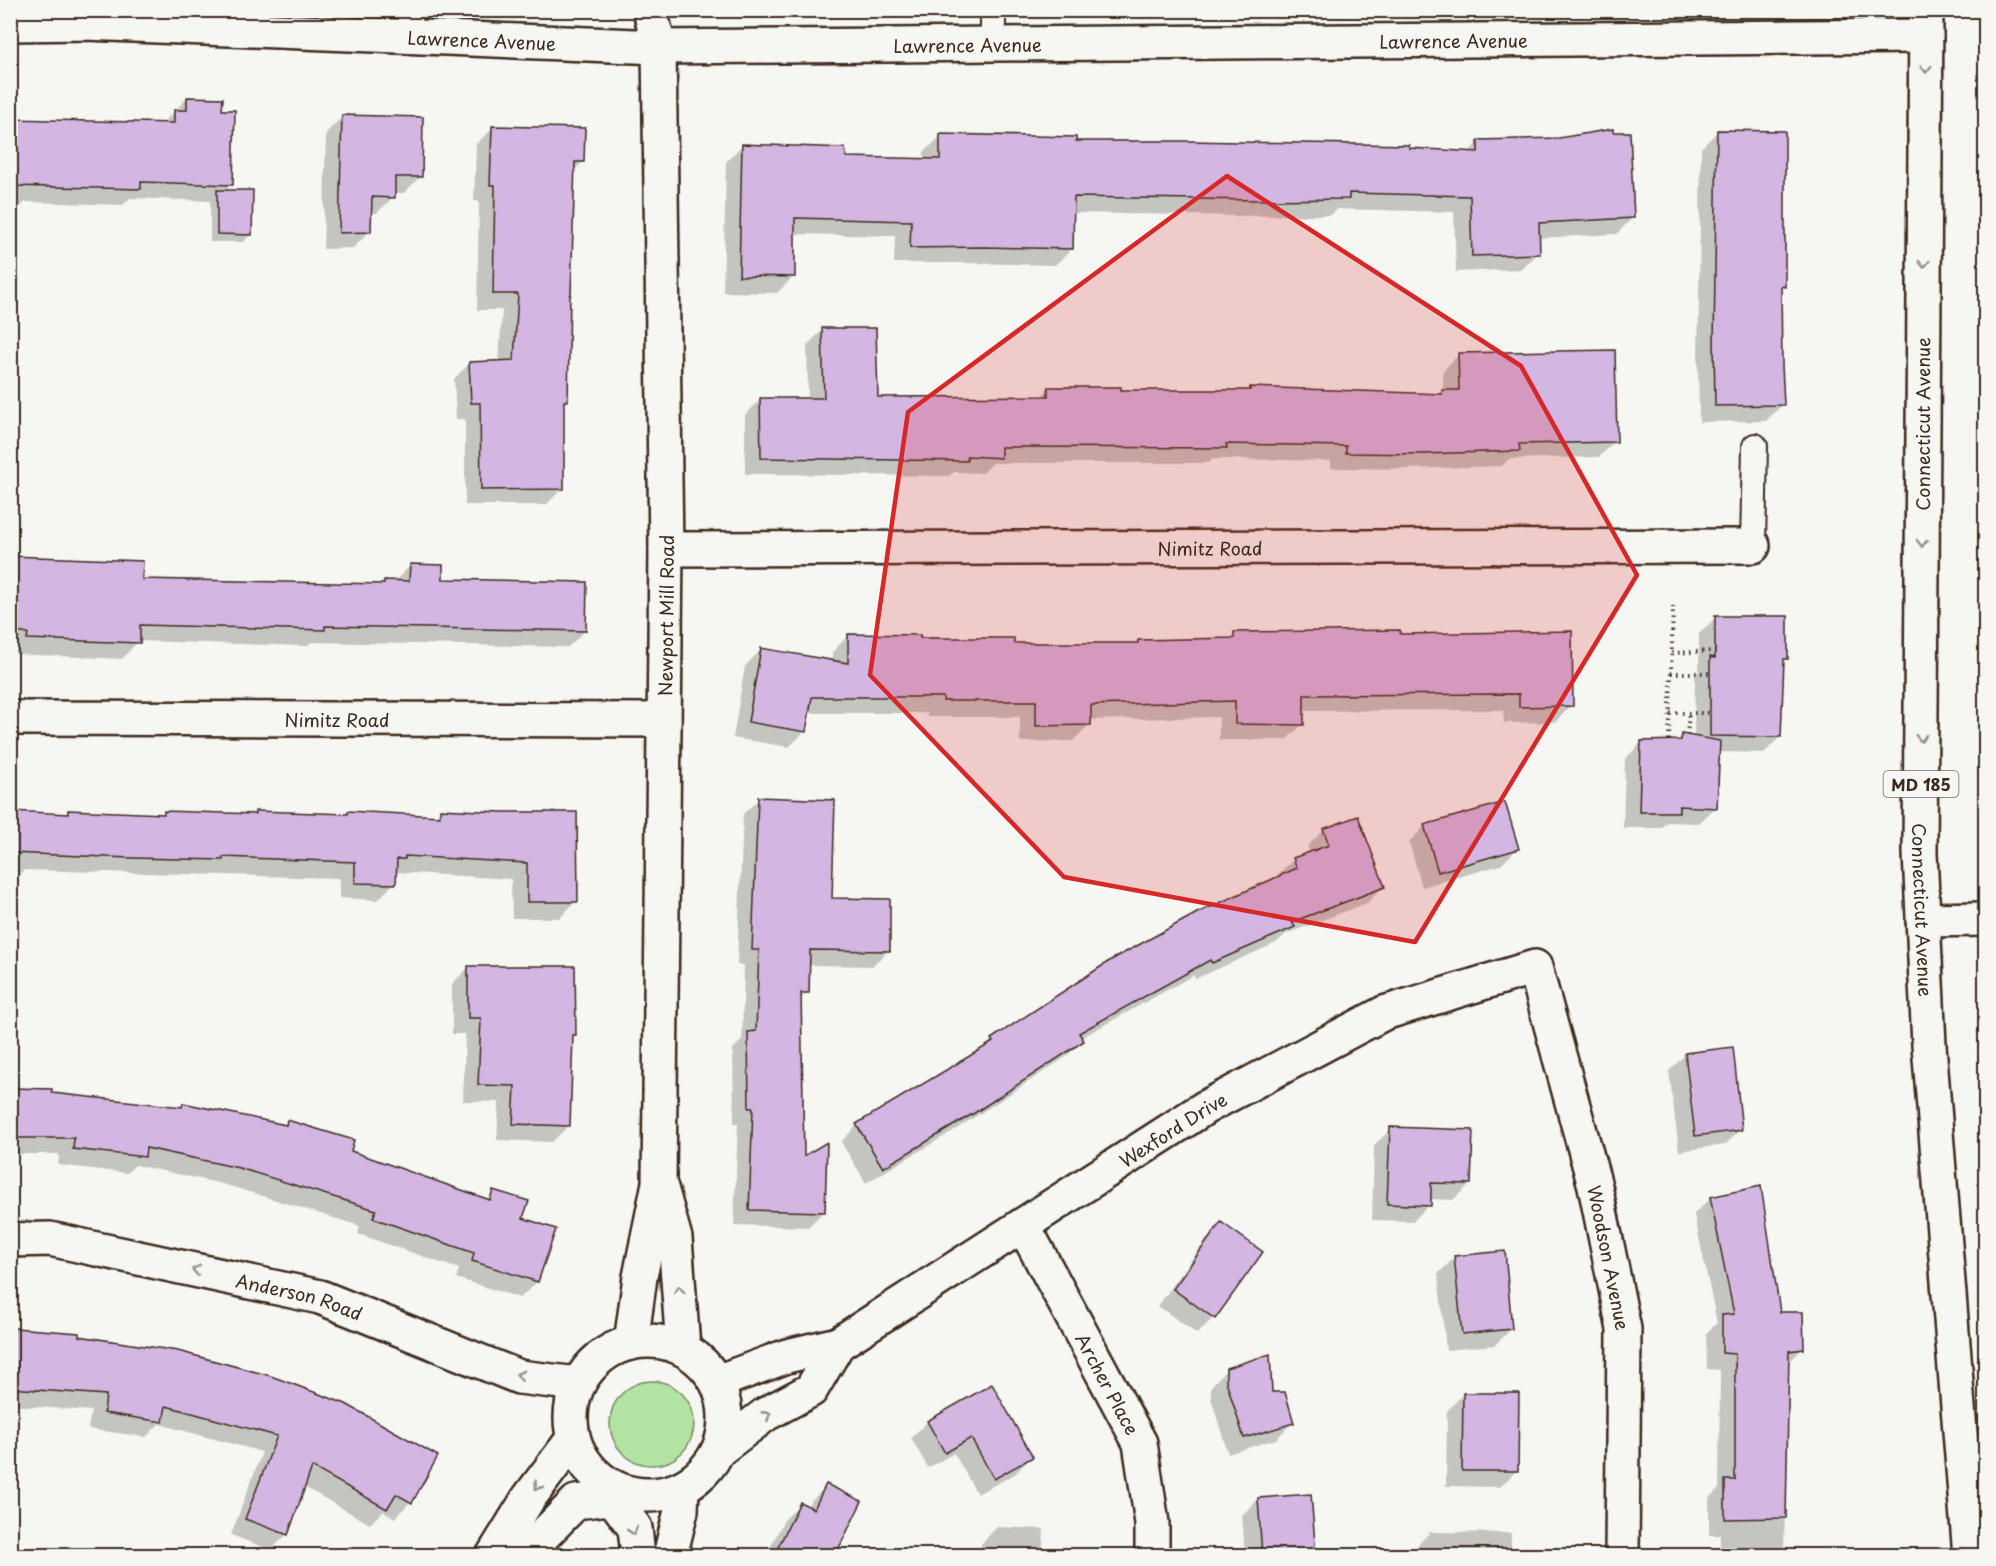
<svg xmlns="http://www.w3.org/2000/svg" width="1996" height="1566" font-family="'Playpen Sans',sans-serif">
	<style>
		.green { fill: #b2e3a3; stroke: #768660; stroke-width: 1.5 }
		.shadow { fill: #0003 }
		.building { fill: #d4b6e3; stroke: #3b2a1e; stroke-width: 1.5 }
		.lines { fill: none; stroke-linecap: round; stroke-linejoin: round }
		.service-casing { stroke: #3b2a1e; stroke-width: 28 }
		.minor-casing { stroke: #3b2a1e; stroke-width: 38 }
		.tertiary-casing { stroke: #3b2a1e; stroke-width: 38 }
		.primary-casing { stroke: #3b2a1e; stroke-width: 38 }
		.path { stroke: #3b2a1e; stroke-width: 4; stroke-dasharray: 1.5 4.5; stroke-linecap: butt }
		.service { stroke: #f6f6f2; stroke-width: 24 }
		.minor { stroke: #f6f6f2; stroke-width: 33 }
		.tertiary { stroke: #f6f6f2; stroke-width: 33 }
		.primary { stroke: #f6f6f2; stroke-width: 33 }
		.oneway { stroke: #989088 }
		.marked { fill: #d62828; fill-opacity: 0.2; stroke: #d62828; stroke-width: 4.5; stroke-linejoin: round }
		.labels { text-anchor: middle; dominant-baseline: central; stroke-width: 6; stroke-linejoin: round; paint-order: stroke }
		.shield { fill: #f6f6f2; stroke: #73675e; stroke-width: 1.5 }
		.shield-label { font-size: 16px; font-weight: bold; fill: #3b2a1e }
		.street-label { font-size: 18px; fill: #3b2a1e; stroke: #f6f6f2 }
	</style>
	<rect width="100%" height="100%" fill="#f6f6f2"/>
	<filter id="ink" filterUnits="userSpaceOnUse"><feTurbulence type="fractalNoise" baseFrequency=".0167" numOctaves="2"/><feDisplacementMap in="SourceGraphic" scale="12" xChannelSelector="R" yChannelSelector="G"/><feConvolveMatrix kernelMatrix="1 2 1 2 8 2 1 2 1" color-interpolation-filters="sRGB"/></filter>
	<g filter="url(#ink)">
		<circle class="green" cx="652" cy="1423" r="42"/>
		<g class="shadow">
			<polygon points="187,98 220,111 231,184 224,192 251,234 243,242 210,242 210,201 130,198 123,205 25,202 22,206 10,205 10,121 162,124"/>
			<polygon points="342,117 420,177 404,193 393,193 393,197 377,213 370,213 369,232 353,248 323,249 326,133"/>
			<polygon points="493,128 583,162 573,171 566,400 562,404 562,489 546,505 465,505 465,419 456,419 454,379 470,363 499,362 502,310 477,310 479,201 474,201 476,144"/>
			<polygon points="1718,131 1784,286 1779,290 1783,404 1766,421 1699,422 1698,360 1701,148"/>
			<polygon points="941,136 1074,143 1408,150 1468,153 1479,142 1633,217 1617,234 1538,238 1538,253 1522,269 1456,272 1454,212 1337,209 1331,215 1239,216 1073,213 1072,249 1055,265 967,263 894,263 895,236 793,234 793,277 777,293 723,292 726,162 742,145 844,159 924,160 924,152"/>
			<polygon points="823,330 876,399 1040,397 1049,389 1119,392 1248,391 1250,388 1438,395 1443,390 1443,371 1458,355 1615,441 1599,457 1509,459 1502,466 1405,469 1331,468 1331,461 1213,459 1209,463 993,463 983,473 954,472 949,476 745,474 745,415 761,399 808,400 807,345"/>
			<polygon points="10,556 140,580 381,585 384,582 394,582 411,565 441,581 585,631 568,647 311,642 307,646 138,641 122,659 12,654"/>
			<polygon points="1716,617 1786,658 1782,662 1780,737 1764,753 1718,752 1716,807 1699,823 1667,822 1661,828 1623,828 1625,759 1642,742 1676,742 1682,736 1694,738 1695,675 1699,671 1699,634"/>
			<polygon points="1235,634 1399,636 1571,706 1555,722 1504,723 1503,710 1303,711 1303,724 1286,740 1219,740 1219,717 1089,720 1089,725 1073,741 1020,742 1020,717 927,717 927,713 808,713 805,731 789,747 733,738 745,666 761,650 832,662 832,652 848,636 1012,644 1135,644 1138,641 1229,640"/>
			<polygon points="759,799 830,900 888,951 872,966 808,965 807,992 800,1000 802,1159 823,1212 808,1227 734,1225 738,1123 734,1123 733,1049 742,1040 744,965 737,965 743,814"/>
			<polygon points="441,810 501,814 576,901 560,918 512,918 511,879 395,872 394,883 378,900 339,898 339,878 24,870 20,875 10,875 10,812 66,815 69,812 161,816 164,812 252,816 255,813 346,816 349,812 434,817"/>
			<polygon points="1425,826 1517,849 1501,865 1422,887 1409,842"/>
			<polygon points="1324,830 1383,887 1367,903 1286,934 1276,943 1195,979 1194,975 1081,1038 1082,1041 1066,1057 958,1128 866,1183 841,1142 857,1125 982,1050 992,1040 1279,878 1277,875 1294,859 1310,853 1307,846"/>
			<polygon points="468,968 574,1035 571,1037 569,1125 552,1142 497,1140 499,1102 463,1101 465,1034 452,1034 452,984"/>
			<polygon points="1686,1054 1741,1129 1725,1145 1679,1151 1669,1071"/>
			<polygon points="10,1091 179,1109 183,1105 283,1126 288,1122 349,1152 486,1200 494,1192 521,1219 554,1230 537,1282 520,1298 456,1278 459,1269 358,1234 360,1226 223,1184 135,1165 127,1173 58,1165 59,1154 10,1154"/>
			<polygon points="1391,1129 1470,1184 1453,1200 1429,1199 1429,1205 1413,1221 1372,1220 1374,1145"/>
			<polygon points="1711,1198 1779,1314 1803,1348 1787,1364 1784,1556 1720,1556 1720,1535 1709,1535 1709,1498 1719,1488 1720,1370 1707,1369 1706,1333 1717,1323 1694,1214"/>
			<polygon points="1221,1224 1213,1318 1197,1334 1158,1306 1205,1241"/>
			<polygon points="1454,1258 1511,1329 1495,1345 1446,1350 1438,1274"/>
			<polygon points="14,1330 77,1337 177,1352 410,1502 395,1518 383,1511 370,1524 304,1487 287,1534 271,1550 231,1535 262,1452 159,1424 146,1437 88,1429 91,1411 10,1405 10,1334"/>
			<polygon points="1227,1369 1270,1394 1293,1422 1276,1439 1228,1454 1211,1398 1211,1386"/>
			<polygon points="992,1387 1031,1457 1015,1474 977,1494 954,1453 928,1468 911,1438 927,1422"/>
			<polygon points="1463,1394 1516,1471 1500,1487 1446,1486 1447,1411"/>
			<polygon points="826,1486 834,1556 766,1556 784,1520 800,1504 807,1507 810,1502"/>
			<polygon points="1259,1499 1314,1556 1245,1556 1242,1515"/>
			<polygon points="997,1527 1044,1529 1042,1556 981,1556 981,1544"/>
			<polygon points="1430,1532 1511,1533 1511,1556 1414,1556 1414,1549"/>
		</g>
		<g class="building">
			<polygon points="187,97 223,98 222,110 235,110 233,185 141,182 141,189 10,186 10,119 174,123 174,110 187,110"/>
			<polygon points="342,115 423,117 422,177 395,177 395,198 372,197 371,232 339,233"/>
			<polygon points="492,126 585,128 584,162 575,162 571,295 570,295 568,401 564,401 564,489 481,490 480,403 471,403 469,362 514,360 518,294 493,294 495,185 490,185"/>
			<polygon points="1613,129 1613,132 1630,132 1634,218 1539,223 1540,254 1472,256 1470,196 1349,193 1349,199 1256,200 1074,197 1073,249 984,247 910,248 911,221 795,218 795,277 739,276 742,144 845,148 846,157 940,159 940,134 1076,137 1076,141 1188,141 1409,145 1409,148 1478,152 1478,140 1559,138"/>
			<polygon points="1717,130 1785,131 1785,287 1781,286 1782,365 1784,405 1715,406 1714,343"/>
			<polygon points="217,190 253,190 252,235 217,234"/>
			<polygon points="822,328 876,328 878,397 1048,396 1048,387 1121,387 1121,390 1250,390 1250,387 1442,394 1442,390 1459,390 1458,353 1615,350 1617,442 1519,444 1520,451 1422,454 1346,453 1346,446 1226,444 1227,448 1001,447 1001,458 967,456 967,461 761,458 760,398 824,398"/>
			<polygon points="10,556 143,561 142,579 384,584 384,580 409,581 410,564 443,565 443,579 587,582 586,631 325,626 325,630 140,625 140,643 27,639 28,633 17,633 17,621 10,621"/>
			<polygon points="1715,616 1788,616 1788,659 1784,659 1781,737 1710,736 1710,657 1715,658"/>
			<polygon points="1400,630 1400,634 1572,631 1573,706 1519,707 1519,694 1304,695 1304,725 1235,724 1235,701 1091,705 1091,725 1036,726 1036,701 943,701 943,697 812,697 806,732 748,722 761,648 848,663 848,634 920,635 920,638 1014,638 1014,643 1138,643 1138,640 1234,638 1234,632"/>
			<polygon points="1682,734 1720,741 1717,808 1679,806 1679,812 1639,812 1641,741 1681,740"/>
			<polygon points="758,797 835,800 832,898 890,899 890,951 810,950 809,993 801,993 804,1156 827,1142 825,1212 749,1210 753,1108 749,1108 748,1032 756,1031 759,950 752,950"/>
			<polygon points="1505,802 1519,849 1438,872 1424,825"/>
			<polygon points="440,809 501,812 577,812 578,902 527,902 527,863 405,856 405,859 397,859 396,884 355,883 355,862 223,857 223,860 131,858 10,853 10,811 68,814 68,810 164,814 164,811 255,814 255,811 348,814 348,811 440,816"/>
			<polygon points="1358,816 1385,887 1292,922 1295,927 1212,963 1210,960 1079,1033 1084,1041 976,1112 883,1168 856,1124 993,1042 991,1039 1111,960 1197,913 1297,868 1293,858 1329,845 1323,829"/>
			<polygon points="468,966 575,966 576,1035 573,1035 570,1126 513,1124 515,1086 478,1085 481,1018 468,1018"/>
			<polygon points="1733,1047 1742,1130 1695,1136 1685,1053"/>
			<polygon points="10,1088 52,1089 52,1093 182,1107 183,1103 286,1125 287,1120 354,1140 351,1151 490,1200 493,1190 529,1201 523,1218 556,1229 538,1282 472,1261 474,1253 373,1218 376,1210 239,1168 146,1148 145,1157 73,1149 74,1138 10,1138"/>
			<polygon points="1390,1127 1473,1130 1471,1184 1431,1183 1431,1206 1387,1204"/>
			<polygon points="1761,1186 1780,1312 1803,1312 1804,1349 1789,1351 1786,1518 1725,1519 1725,1480 1735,1480 1735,1354 1722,1353 1722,1315 1734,1314 1710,1197"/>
			<polygon points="1221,1222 1263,1252 1215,1319 1173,1289"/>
			<polygon points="1505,1251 1512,1329 1462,1334 1454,1256"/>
			<polygon points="14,1328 79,1333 79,1336 178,1351 271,1376 346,1404 438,1456 412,1503 396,1494 387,1509 312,1467 288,1535 245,1519 277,1436 166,1406 163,1422 104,1413 106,1395 10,1388"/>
			<polygon points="1270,1354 1272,1392 1285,1392 1294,1423 1244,1438 1226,1381 1226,1368"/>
			<polygon points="992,1384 1033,1457 994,1479 971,1438 945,1453 927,1421"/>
			<polygon points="1463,1393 1519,1393 1518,1471 1462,1471"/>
			<polygon points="826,1484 862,1501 835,1556 774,1556 800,1502 814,1509"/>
			<polygon points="1311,1494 1316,1556 1262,1556 1258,1498"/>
		</g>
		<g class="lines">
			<defs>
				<g id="service">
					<polyline points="410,10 410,35"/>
					<polyline points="993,10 993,43"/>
					<polyline points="1753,546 1755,446"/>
				</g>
				<g id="minor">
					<path id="s1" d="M10,24L86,23L659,47L1926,36"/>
					<path id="s2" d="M666,549L1753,546"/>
					<path id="s3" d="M10,718L664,720"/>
					<path id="s4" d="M1023,1225L1140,1443L1152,1523V1556"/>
					<path id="s5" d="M10,1240L50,1239L320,1297L519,1377L578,1384"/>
					<path id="s6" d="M717,1382L787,1356L838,1344L1206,1107L1384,1013L1535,967L1595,1186L1624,1329L1622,1556"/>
					<polyline points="720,1449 766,1414 811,1390 838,1344"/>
				</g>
				<g id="tertiary">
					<polyline points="661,1188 675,1238 683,1348"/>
					<circle cx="648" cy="1418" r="77"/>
					<path id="s7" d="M631,1343L640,1277L659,1183L666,549L659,47L650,10"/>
					<polyline points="602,1484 635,1528 638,1556"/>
					<polyline points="493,1556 528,1499 573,1439"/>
					<polyline points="523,1556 576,1502 635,1495"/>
					<polyline points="670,1556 681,1511 682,1488"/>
				</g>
				<g id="primary">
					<path id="s8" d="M1926,10L1920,853L1929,1045L1970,1556"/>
					<polyline points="1923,920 1986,919"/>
				</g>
			</defs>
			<use href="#service" class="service-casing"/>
			<use href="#minor" class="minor-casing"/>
			<use href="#tertiary" class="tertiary-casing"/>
			<use href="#primary" class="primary-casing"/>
			<g class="path">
				<polyline points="1672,653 1715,651"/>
				<polyline points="1671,673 1711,673"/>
				<polyline points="1670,713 1711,713"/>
				<polyline points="1687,735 1689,713"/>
				<polyline points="1669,740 1673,607"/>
			</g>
			<use href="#service" class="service"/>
			<use href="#minor" class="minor"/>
			<use href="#tertiary" class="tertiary"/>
			<use href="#primary" class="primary"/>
		</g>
		<defs><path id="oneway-chevron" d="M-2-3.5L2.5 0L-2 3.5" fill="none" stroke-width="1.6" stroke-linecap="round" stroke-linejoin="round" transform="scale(1.5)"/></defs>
		<g class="oneway">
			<use href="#oneway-chevron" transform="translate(1926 69) rotate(91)"/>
			<use href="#oneway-chevron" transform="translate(1924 264) rotate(91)"/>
			<use href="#oneway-chevron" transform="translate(1922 543) rotate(90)"/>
			<use href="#oneway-chevron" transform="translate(1921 738) rotate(90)"/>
			<use href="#oneway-chevron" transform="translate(196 1270) rotate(-168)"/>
			<use href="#oneway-chevron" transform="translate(679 1290) rotate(-94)"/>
			<use href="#oneway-chevron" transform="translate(520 1375) rotate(-166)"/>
			<use href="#oneway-chevron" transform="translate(767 1415) rotate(-33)"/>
			<use href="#oneway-chevron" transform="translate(538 1486) rotate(127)"/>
			<use href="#oneway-chevron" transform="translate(633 1531) rotate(71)"/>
		</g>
	</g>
	<path class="marked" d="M1227,176L1521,366L1637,575L1415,942L1064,877L870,675L908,412Z"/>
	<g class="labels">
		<rect class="shield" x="1883.5" y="771" width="75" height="26" rx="4.5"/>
		<g class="shield-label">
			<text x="1921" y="784">MD 185</text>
		</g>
		<g class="street-label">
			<text stroke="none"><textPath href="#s1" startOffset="472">Lawrence Avenue</textPath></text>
			<text stroke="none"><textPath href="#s1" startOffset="1444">Lawrence Avenue</textPath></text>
			<text stroke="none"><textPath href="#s1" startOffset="958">Lawrence Avenue</textPath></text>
			<text transform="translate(1922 424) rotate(-90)">Connecticut Avenue</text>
			<text stroke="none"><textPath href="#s2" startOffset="544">Nimitz Road</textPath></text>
			<text stroke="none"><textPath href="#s7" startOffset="730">Newport Mill Road</textPath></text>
			<text stroke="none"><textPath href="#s3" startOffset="327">Nimitz Road</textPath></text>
			<text stroke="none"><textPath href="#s8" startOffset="900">Connecticut Avenue</textPath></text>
			<text stroke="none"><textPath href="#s6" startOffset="525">Wexford Drive</textPath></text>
			<text stroke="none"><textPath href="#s6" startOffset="1224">Woodson Avenue</textPath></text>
			<text stroke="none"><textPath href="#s5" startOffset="296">Anderson Road</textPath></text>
			<text stroke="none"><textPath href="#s4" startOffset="180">Archer Place</textPath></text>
		</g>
	</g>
	<rect width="1996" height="1566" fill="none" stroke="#f6f6f2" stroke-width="36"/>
	<rect x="18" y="18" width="1960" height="1530" fill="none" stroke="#3b2a1e" stroke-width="2" filter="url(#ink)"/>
</svg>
